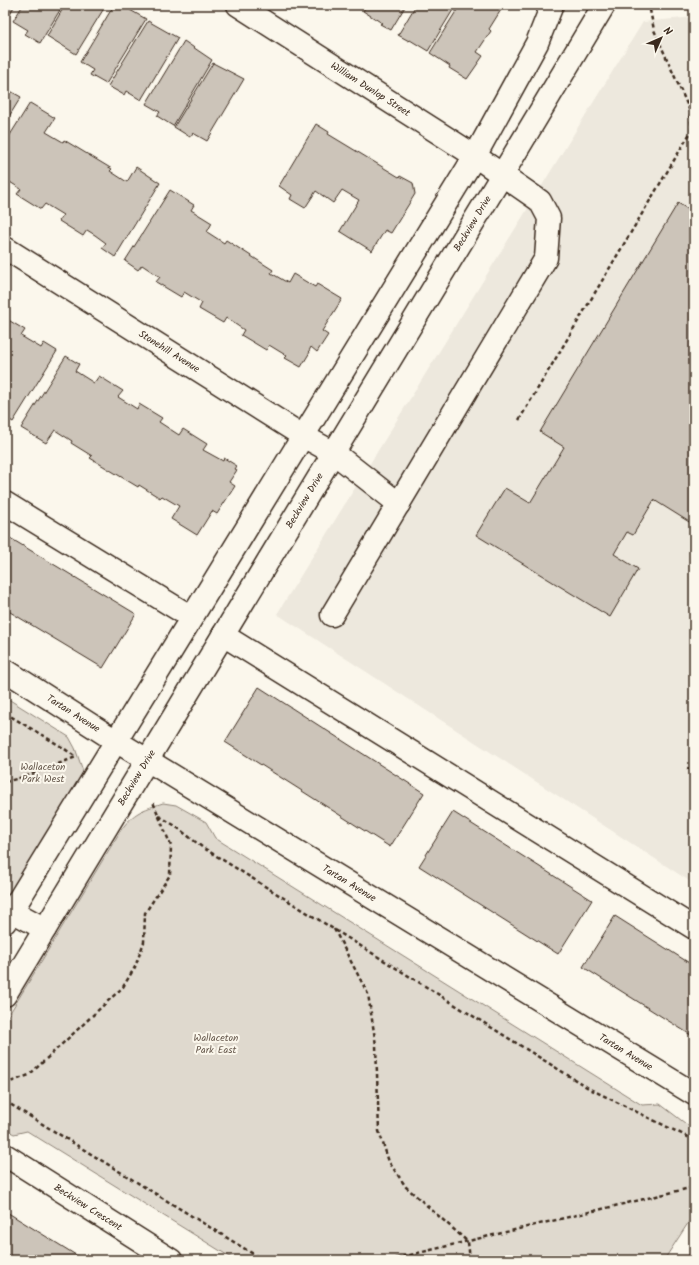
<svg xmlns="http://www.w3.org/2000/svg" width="699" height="1265" font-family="Kalam,sans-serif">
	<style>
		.built { fill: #ede8dd }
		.green { fill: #dfd9ce; stroke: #8d8276 }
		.building { fill: #ccc4b9; stroke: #3b2a1e }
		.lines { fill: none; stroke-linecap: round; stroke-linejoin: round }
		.minor-casing { stroke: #3b2a1e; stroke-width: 25 }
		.path { stroke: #3b2a1e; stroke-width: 2.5; stroke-dasharray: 4 3; stroke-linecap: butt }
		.minor { stroke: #fbf7ec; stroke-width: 22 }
		.labels { text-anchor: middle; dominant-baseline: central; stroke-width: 4; stroke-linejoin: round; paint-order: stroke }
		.street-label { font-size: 10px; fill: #3b2a1e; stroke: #fbf7ec }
		.park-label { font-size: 10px; fill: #64564a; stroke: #fbf7ec }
	</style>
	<rect width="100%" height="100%" fill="#fbf7ec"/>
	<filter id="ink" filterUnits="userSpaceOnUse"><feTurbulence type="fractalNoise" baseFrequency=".025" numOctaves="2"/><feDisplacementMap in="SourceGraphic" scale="8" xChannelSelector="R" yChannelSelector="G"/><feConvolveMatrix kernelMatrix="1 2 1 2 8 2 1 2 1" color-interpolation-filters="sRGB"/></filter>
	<g filter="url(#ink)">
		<polygon class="built" points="694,17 694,884 277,614 643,22"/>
		<g class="green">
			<polygon points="5,697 69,737 75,748 83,771 79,788 5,910"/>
			<path d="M163,803L176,805L206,822L215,838L642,1105L660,1104L694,1130V1214L664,1260H235L27,1131L14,1134L5,1129V1021L121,830C134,812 142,810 163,803Z"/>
		</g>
		<g class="building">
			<polygon points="5,5 15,5 8,17 5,15"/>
			<polygon points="23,5 63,5 40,43 25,34 28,30 13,21"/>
			<polygon points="65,5 106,5 76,54 47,36"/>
			<polygon points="114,5 125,5 131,8 130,10 146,19 106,84 90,75 93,70 80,62"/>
			<polygon points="367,5 406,5 391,30 380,24 382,23 363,11"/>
			<polygon points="416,5 456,5 428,51 410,40 409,41 398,35"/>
			<polygon points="460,5 504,5 489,29 491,31 477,52 483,56 467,79 449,68 450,66 430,53"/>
			<polygon points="148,21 178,38 141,100 126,91 124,95 108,86"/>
			<polygon points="184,41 212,60 173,126 157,116 160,112 146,104"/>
			<polygon points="213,63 244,79 207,141 193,133 190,137 174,127"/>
			<polygon points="5,88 21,97 5,123"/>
			<polygon points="30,103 55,118 46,132 63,142 64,140 112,169 110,171 127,182 136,167 160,183 115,257 102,248 106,243 95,235 87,230 83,236 59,221 63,215 45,204 41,209 17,194 21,189 5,179 5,143"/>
			<polygon points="316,124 329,132 328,134 399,177 400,176 413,183 415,194 391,233 385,230 372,251 340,231 359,200 342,190 333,203 316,191 305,208 290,199 292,195 279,186"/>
			<polygon points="170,190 194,205 191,210 212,223 207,232 224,243 226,240 273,270 271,273 288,283 293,274 315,287 317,284 342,299 322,331 328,335 317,352 311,347 309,351 310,352 301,367 285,358 287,356 269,345 266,350 241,335 244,330 226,318 223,323 199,309 202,303 184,292 181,297 156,282 160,277 142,265 138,270 125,261"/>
			<polygon points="678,203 694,213 694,525 654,500 633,535 627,532 614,554 638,569 610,617 476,535 505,488 530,503 564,447 540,432"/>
			<polygon points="5,318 25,330 21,336 41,348 44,343 57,351 13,422 5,417"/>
			<polygon points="66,356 79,364 75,371 94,383 99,376 123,391 118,397 137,409 139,404 162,418 159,422 179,435 183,429 207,444 203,450 223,461 224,458 237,466 235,469 237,470 229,482 235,486 217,514 212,511 197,535 171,519 179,506 162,496 160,498 139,485 138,487 90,458 92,456 71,443 72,441 55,430 46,443 21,428"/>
			<polygon points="5,535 136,614 103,668 5,609"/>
			<polygon points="259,687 424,793 390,847 225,742"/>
			<polygon points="453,812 592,900 558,954 419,866"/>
			<polygon points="615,916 694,966 694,1037 583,967"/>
			<polygon points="5,1211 84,1260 5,1260"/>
		</g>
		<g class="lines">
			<defs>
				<g id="minor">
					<path id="s1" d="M238,5L475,156L540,201L549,218L546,258L332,615"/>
					<path id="s2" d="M5,248L303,436L334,453L399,504"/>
					<polyline points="5,503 191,617"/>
					<polyline points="223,635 694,928"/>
					<path id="s3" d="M5,670L116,741L694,1094"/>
					<polyline points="12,911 45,929"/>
					<polyline points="5,922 475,156 537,43 552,5"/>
					<path id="s4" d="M5,995L502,175L604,5"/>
					<path id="s5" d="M5,1155L171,1260"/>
				</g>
			</defs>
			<use href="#minor" class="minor-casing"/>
			<g class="path">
				<polyline points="519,420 692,130 690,111 654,30 649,5"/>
				<polyline points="5,713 62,747 76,757"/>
				<polyline points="687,768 694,770"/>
				<polyline points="5,782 27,776 76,757"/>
				<polyline points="159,816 174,825 202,847 590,1089 694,1140"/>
				<polyline points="334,929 368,994 376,1045 379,1131 389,1162 406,1187 468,1242 470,1260"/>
				<polyline points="5,1084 29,1075 123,987 135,967 144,942 145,913 170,875 171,846 153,802"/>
				<polyline points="5,1101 263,1260"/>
				<polyline points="389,1260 694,1187"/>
			</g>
			<use href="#minor" class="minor"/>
		</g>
	</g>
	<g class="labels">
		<g class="street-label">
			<text stroke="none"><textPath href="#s1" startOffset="157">William Dunlop Street</textPath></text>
			<text stroke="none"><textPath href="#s4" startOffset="902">Beckview Drive</textPath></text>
			<text stroke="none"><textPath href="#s2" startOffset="194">Stonehill Avenue</textPath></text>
			<text stroke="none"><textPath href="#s4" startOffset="578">Beckview Drive</textPath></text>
			<text stroke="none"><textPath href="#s3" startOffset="81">Tartan Avenue</textPath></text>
			<text stroke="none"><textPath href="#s4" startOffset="254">Beckview Drive</textPath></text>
			<text stroke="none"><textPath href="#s3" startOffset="405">Tartan Avenue</textPath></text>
			<text stroke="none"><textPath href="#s3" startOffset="729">Tartan Avenue</textPath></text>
			<text stroke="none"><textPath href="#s5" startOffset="98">Beckview Crescent</textPath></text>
		</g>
		<g class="park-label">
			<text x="43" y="767">Wallaceton<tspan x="43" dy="12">Park West</tspan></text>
			<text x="216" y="1038">Wallaceton<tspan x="216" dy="12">Park East</tspan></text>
		</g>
	</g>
	<rect width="699" height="1265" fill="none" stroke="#fbf7ec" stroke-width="20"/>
	<rect x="10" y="10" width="679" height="1245" fill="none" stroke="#3b2a1e" stroke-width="1.5" filter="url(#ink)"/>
	<g transform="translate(661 38) rotate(45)" stroke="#fbf7ec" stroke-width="3" paint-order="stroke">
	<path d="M0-3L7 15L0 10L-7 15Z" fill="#3b2a1e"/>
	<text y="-6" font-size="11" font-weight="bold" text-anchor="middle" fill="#3b2a1e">N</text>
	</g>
</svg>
